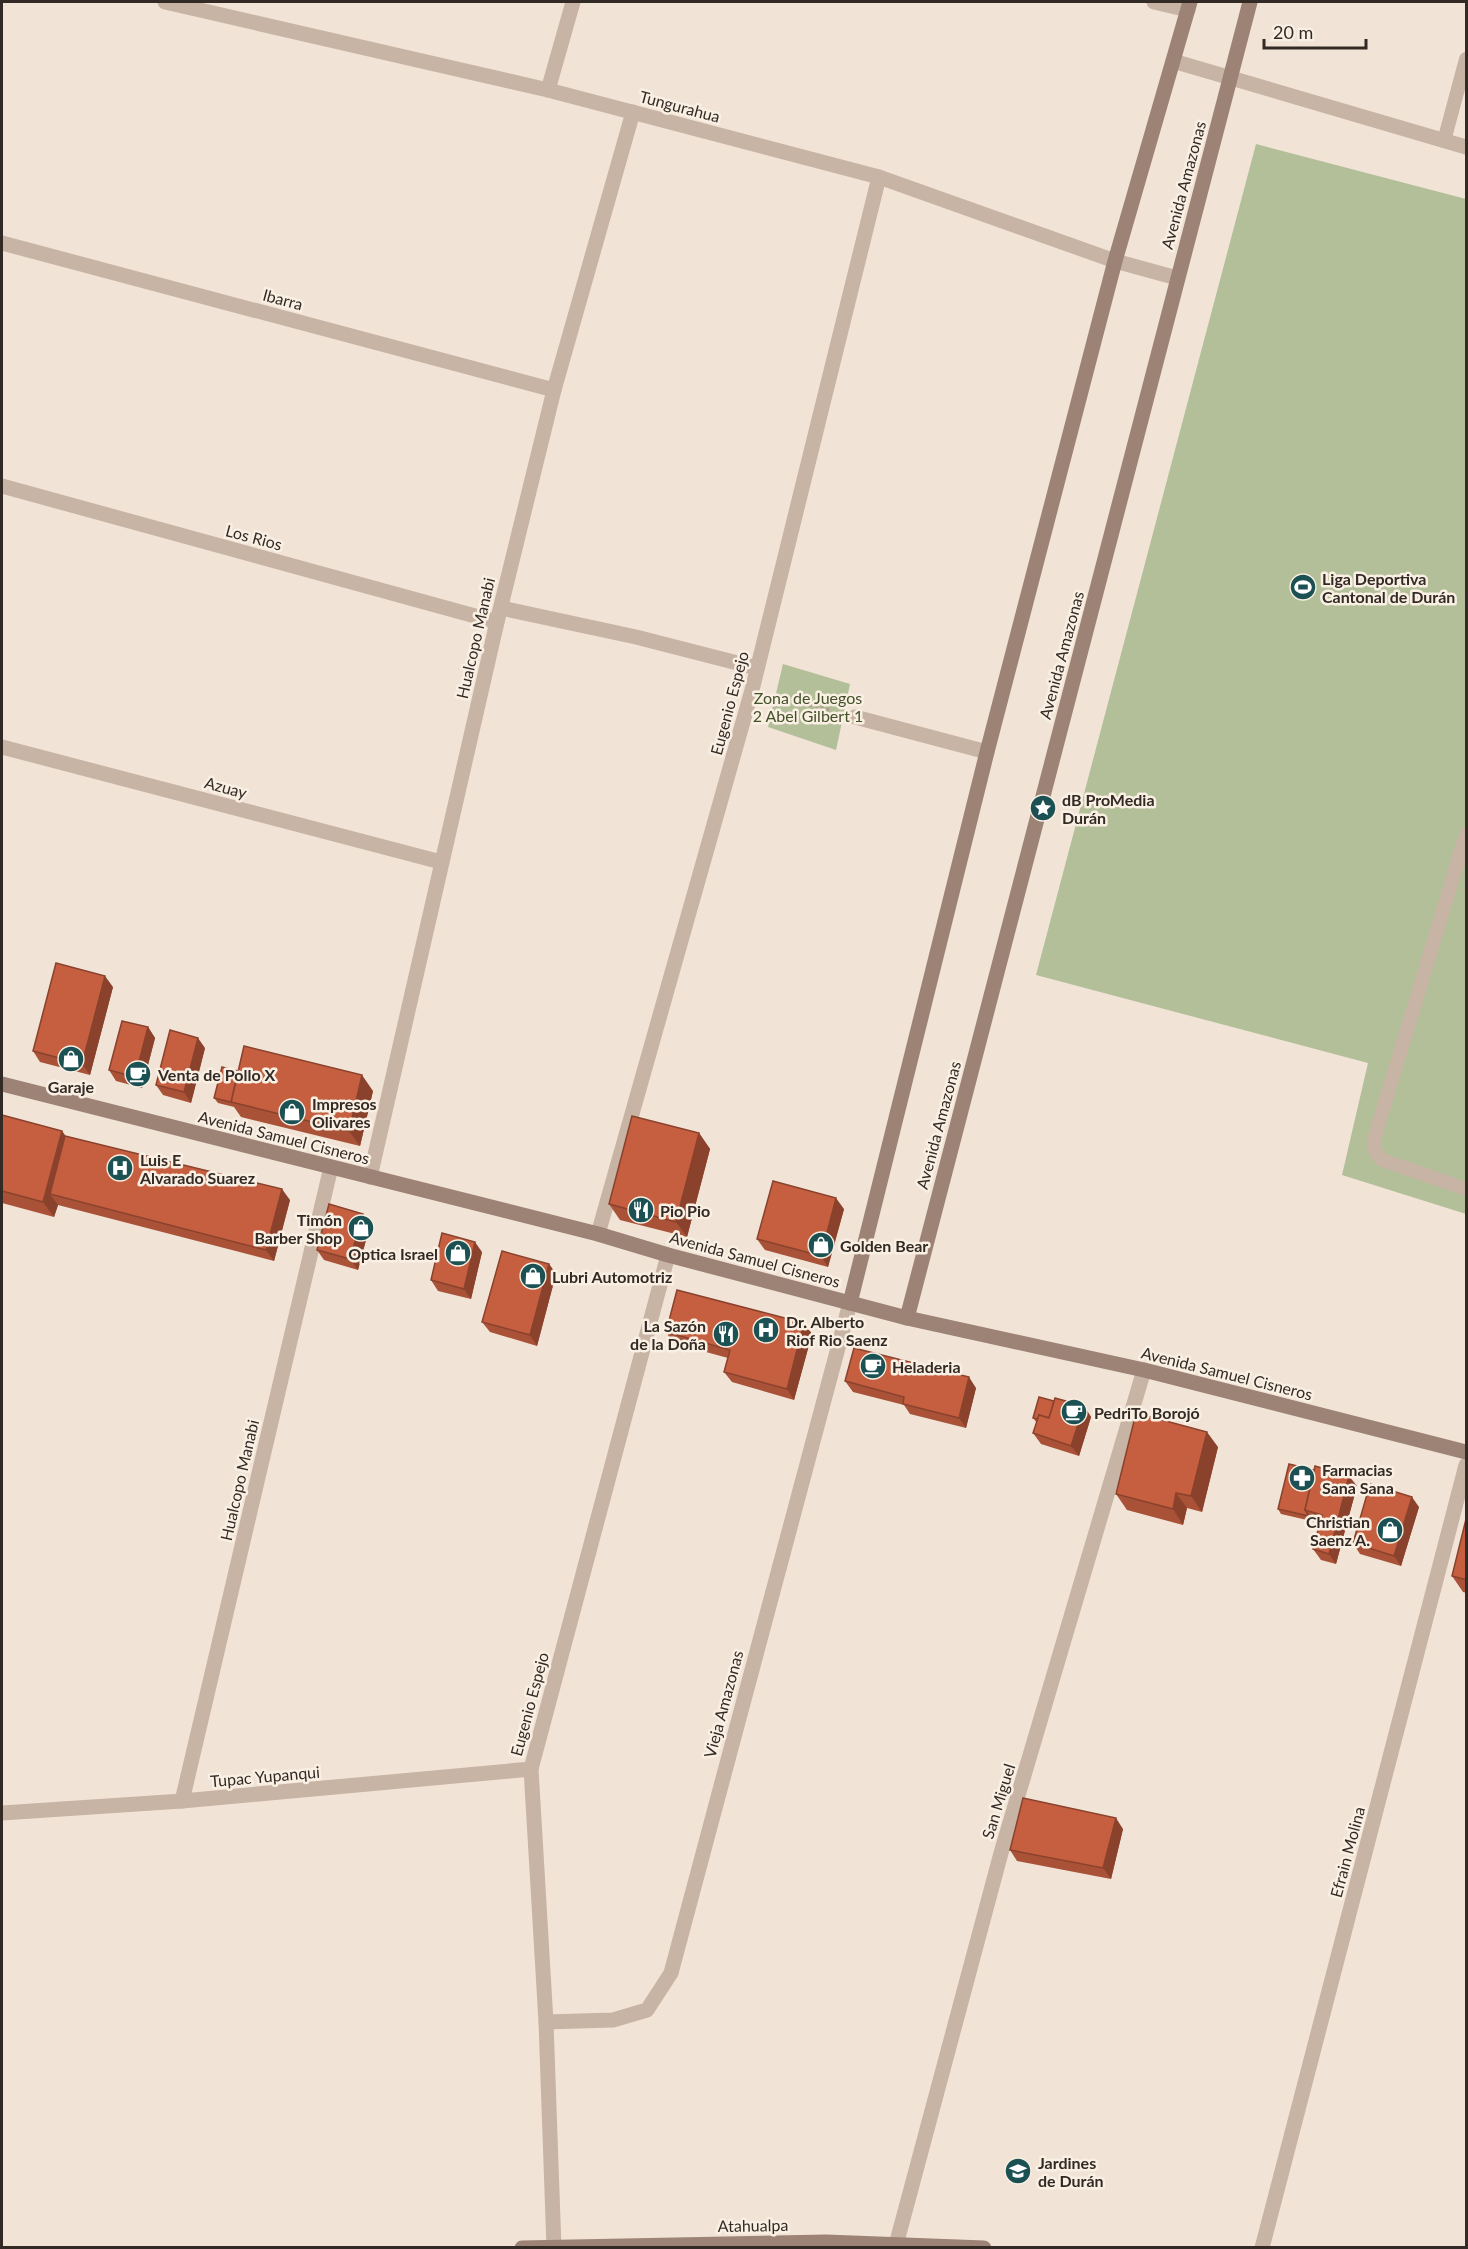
<svg xmlns="http://www.w3.org/2000/svg" width="1468" height="2249" font-family="Lato,sans-serif">
	<style>
		.green { fill: #b2bf98 }
		.lines { fill: none; stroke-linecap: round; stroke-linejoin: round }
		.path { stroke: #b49e8e; stroke-width: 4; stroke-dasharray: 3 3; stroke-linecap: butt }
		.lane { stroke: #c8b4a4; stroke-width: 14 }
		.street { stroke: #c8b4a4; stroke-width: 15 }
		.secondary { stroke: #9c8375; stroke-width: 15 }
		.wall { fill: #a95237 }
		.shaded-wall { fill: #8a422d }
		.building { fill: #c55f40; stroke: #8a422d; stroke-width: 1.5 }
		.labels { text-anchor: middle; dominant-baseline: central; stroke-width: 5; stroke-linejoin: round; paint-order: stroke }
		.street-label { font-size: 16px; fill: #332a25; stroke: #f9efe3 }
		.poi-label { font-size: 16px; font-weight: bold; fill: #332a25; stroke: #f9efe3; text-anchor: start }
		.park-label { font-size: 16px; fill: #435129; stroke: #f9efe3 }
	</style>
	<rect width="100%" height="100%" fill="#f1e4d7"/>
	<g class="green">
		<polygon points="1256,144 1466,199 1466,1214 1342,1175 1368,1063 1036,975"/>
		<polygon points="783,664 850,684 836,750 768,727"/>
	</g>
	<g class="lines">
		<polyline class="path" points="774,696 831,710"/>
		<g class="lane">
			<polyline points="1444,141 1466,59"/>
			<polyline points="1466,834 1375,1136 1375,1151 1382,1160 1466,1189"/>
		</g>
		<g class="street">
			<polyline points="165,2 548,90 879,177 1115,261 1177,278"/>
			<polyline points="1154,2 1188,10"/>
			<polyline points="1173,61 1466,147"/>
			<polyline points="548,90 573,2"/>
			<polyline points="2,243 554,390"/>
			<polyline points="2,486 497,622"/>
			<polyline points="501,608 636,637 757,668"/>
			<polyline points="855,717 987,752"/>
			<polyline points="2,747 441,862"/>
			<polyline points="370,1177 497,622 554,390 633,112"/>
			<polyline points="598,1234 752,690 879,177"/>
			<polyline points="182,1801 331,1167"/>
			<polyline points="2,1813 182,1801 531,1769"/>
			<polyline points="546,2022 613,2020 647,2010 671,1973 850,1303"/>
			<polyline points="896,2245 1001,1853 1144,1370"/>
			<polyline points="554,2248 546,2022 531,1769 668,1255"/>
			<polyline points="1262,2248 1466,1465"/>
		</g>
		<g class="secondary">
			<polyline points="2,1084 598,1234 668,1255 907,1318 1144,1370 1466,1452"/>
			<polyline points="850,1303 987,752 1115,261 1190,2"/>
			<polyline points="907,1318 1250,2"/>
			<polyline points="522,2248 826,2242 984,2248"/>
		</g>
	</g>
	<g class="wall">
		<polygon points="113,987 90,1075 40,1062 33,1051"/>
		<polygon points="148,1027 155,1038 142,1088 116,1081 109,1070"/>
		<polygon points="205,1048 191,1103 163,1095 156,1085"/>
		<polygon points="238,1071 373,1091 360,1146 241,1117 234,1107 218,1103 214,1098"/>
		<polygon points="2,1115 62,1131 65,1136 290,1200 274,1261 58,1205 54,1217 2,1203"/>
		<polygon points="699,1133 710,1149 687,1237 620,1220 609,1204"/>
		<polygon points="844,1209 828,1267 765,1250 757,1239"/>
		<polygon points="363,1214 370,1225 358,1270 324,1260 317,1250"/>
		<polygon points="482,1252 471,1299 438,1291 431,1280"/>
		<polygon points="549,1264 556,1274 537,1346 490,1332 482,1322"/>
		<polygon points="804,1323 812,1334 794,1400 732,1382 724,1372 728,1358 673,1343 666,1332"/>
		<polygon points="845,1381 976,1388 966,1428 910,1414 904,1405 853,1392"/>
		<polygon points="1054,1401 1084,1406 1091,1417 1079,1456 1041,1444 1033,1433 1037,1423 1033,1418"/>
		<polygon points="1218,1447 1202,1512 1187,1508 1183,1525 1127,1510 1116,1494"/>
		<polygon points="1357,1486 1336,1564 1321,1560 1313,1549 1320,1523 1281,1514 1278,1509"/>
		<polygon points="1419,1507 1401,1566 1360,1554 1353,1543"/>
		<polygon points="1467,1515 1467,1593 1463,1592 1452,1576"/>
		<polygon points="1123,1829 1111,1879 1017,1861 1010,1850"/>
	</g>
	<g class="shaded-wall">
		<polygon points="105,976 113,987 90,1075 82,1064"/>
		<polygon points="148,1027 155,1038 142,1088 135,1077"/>
		<polygon points="198,1038 205,1048 191,1103 184,1092"/>
		<polygon points="362,1075 373,1091 360,1146 349,1131"/>
		<polygon points="62,1131 73,1146 50,1194 58,1205 54,1217 43,1202"/>
		<polygon points="699,1133 710,1149 687,1237 676,1222"/>
		<polygon points="282,1189 290,1200 274,1261 266,1250"/>
		<polygon points="836,1198 844,1209 828,1267 821,1256"/>
		<polygon points="363,1214 370,1225 358,1270 350,1259"/>
		<polygon points="475,1242 482,1252 471,1299 464,1289"/>
		<polygon points="549,1264 556,1274 537,1346 530,1335"/>
		<polygon points="804,1323 812,1334 794,1400 787,1389"/>
		<polygon points="969,1377 976,1388 966,1428 959,1418"/>
		<polygon points="1084,1406 1091,1417 1079,1456 1071,1446"/>
		<polygon points="1207,1432 1218,1447 1202,1512 1191,1496"/>
		<polygon points="1349,1476 1357,1486 1336,1564 1329,1554"/>
		<polygon points="1176,1493 1187,1508 1183,1525 1173,1509"/>
		<polygon points="1412,1497 1419,1507 1401,1566 1394,1556"/>
		<polygon points="1116,1818 1123,1829 1111,1879 1103,1868"/>
	</g>
	<g class="building">
		<polygon points="56,963 105,976 82,1064 33,1051"/>
		<polygon points="122,1021 148,1027 135,1077 109,1070"/>
		<polygon points="170,1030 198,1038 184,1092 156,1085"/>
		<polygon points="244,1046 362,1075 349,1131 231,1102"/>
		<polygon points="222,1067 238,1071 231,1102 214,1098"/>
		<polygon points="2,1115 62,1131 43,1202 2,1191"/>
		<polygon points="632,1116 699,1133 676,1222 609,1204"/>
		<polygon points="65,1136 282,1189 266,1250 50,1194"/>
		<polygon points="773,1181 836,1198 821,1256 757,1239"/>
		<polygon points="329,1204 363,1214 350,1259 317,1250"/>
		<polygon points="442,1233 475,1242 464,1289 431,1280"/>
		<polygon points="502,1251 549,1264 530,1335 482,1322"/>
		<polygon points="677,1290 804,1323 787,1389 724,1372 730,1350 666,1332"/>
		<polygon points="854,1348 969,1377 959,1418 903,1404 904,1397 845,1381"/>
		<polygon points="1039,1397 1054,1401 1049,1418 1039,1415 1038,1419 1033,1418"/>
		<polygon points="1055,1398 1084,1406 1071,1446 1033,1433 1039,1415 1049,1418"/>
		<polygon points="1136,1413 1207,1432 1191,1496 1176,1493 1173,1509 1116,1494"/>
		<polygon points="1289,1464 1314,1470 1305,1510 1309,1516 1278,1509"/>
		<polygon points="1315,1466 1349,1476 1329,1554 1313,1549 1322,1515 1305,1510"/>
		<polygon points="1370,1484 1412,1497 1394,1556 1353,1543"/>
		<polygon points="1467,1515 1467,1580 1452,1576"/>
		<polygon points="1023,1798 1116,1818 1103,1868 1010,1850"/>
	</g>
	<defs>
		<symbol id="stadium-disc" viewBox="-11 -11 22 22"><circle r="9.5" fill="#1c5154" stroke="#f9efe3"/><path d="M0-5a6.5 5 0 1 0 0 10a6.5 5 0 1 0 0-10ZM-3.5-1.8h7v3.6h-7Z" fill="#fff"/></symbol>
		<symbol id="sight-disc" viewBox="-11 -11 22 22"><circle r="9.5" fill="#1c5154" stroke="#f9efe3"/><path d="M0-6L1.8-2.2L6-1.7L2.9 1.2L3.7 5.4L0 3.3L-3.7 5.4L-2.9 1.2L-6-1.7L-1.8-2.2Z" fill="#fff"/></symbol>
		<symbol id="shop-disc" viewBox="-11 -11 22 22"><circle r="9.5" fill="#1c5154" stroke="#f9efe3"/><path d="M-5-2.5h2.3a2.7 3.5 0 0 1 5.4 0H5L5.5 6h-11ZM-1.5-2.5h3a1.5 2.3 0 0 0-3 0Z" fill="#fff"/></symbol>
		<symbol id="cafe-disc" viewBox="-11 -11 22 22"><circle r="9.5" fill="#1c5154" stroke="#f9efe3"/><path d="M-5.5-4.5H6V0H3Q3 3.5 0 3.5H-2.5Q-5.5 3.5-5.5 0ZM3-3.2v2h1.7v-2ZM-6 4.5H4V6H-6Z" fill="#fff"/></symbol>
		<symbol id="hospital-disc" viewBox="-11 -11 22 22"><circle r="9.5" fill="#1c5154" stroke="#f9efe3"/><path d="M-5-5h3v3.5h4V-5h3V5h-3V1.5h-4V5h-3Z" fill="#fff"/></symbol>
		<symbol id="restaurant-disc" viewBox="-11 -11 22 22"><circle r="9.5" fill="#1c5154" stroke="#f9efe3"/><path d="M-5-6h1v4h1v-4h1v4h1v-4h1v5L-1.5 .5V6h-2V.5L-5-1ZM5-6V6H3V1.5H1.5Q1.5-4 5-6Z" fill="#fff"/></symbol>
		<symbol id="pharmacy-disc" viewBox="-11 -11 22 22"><circle r="9.5" fill="#1c5154" stroke="#f9efe3"/><path d="M-2-6h4v4h4v4h-4v4h-4v-4h-4v-4h4Z" fill="#fff"/></symbol>
		<symbol id="school-disc" viewBox="-11 -11 22 22"><circle r="9.5" fill="#1c5154" stroke="#f9efe3"/><path d="M0-5L7-2L0 1L-7-2ZM-4 1L0 2.5L4 1V4Q0 6-4 4Z" fill="#fff"/></symbol>
	</defs>
	<g fill-rule="evenodd">
		<use href="#stadium-disc" x="1288" y="572" width="30" height="30"/>
		<use href="#sight-disc" x="1028" y="793" width="30" height="30"/>
		<use href="#shop-disc" x="56" y="1044" width="30" height="30"/>
		<use href="#cafe-disc" x="123" y="1059" width="30" height="30"/>
		<use href="#shop-disc" x="277" y="1097" width="30" height="30"/>
		<use href="#hospital-disc" x="105" y="1153" width="30" height="30"/>
		<use href="#restaurant-disc" x="626" y="1195" width="30" height="30"/>
		<use href="#shop-disc" x="346" y="1213" width="30" height="30"/>
		<use href="#shop-disc" x="806" y="1230" width="30" height="30"/>
		<use href="#shop-disc" x="443" y="1238" width="30" height="30"/>
		<use href="#shop-disc" x="518" y="1261" width="30" height="30"/>
		<use href="#hospital-disc" x="751" y="1315" width="30" height="30"/>
		<use href="#restaurant-disc" x="711" y="1319" width="30" height="30"/>
		<use href="#cafe-disc" x="858" y="1351" width="30" height="30"/>
		<use href="#cafe-disc" x="1059" y="1397" width="30" height="30"/>
		<use href="#pharmacy-disc" x="1287" y="1463" width="30" height="30"/>
		<use href="#shop-disc" x="1375" y="1515" width="30" height="30"/>
		<use href="#school-disc" x="1003" y="2156" width="30" height="30"/>
	</g>
	<g class="labels">
		<g class="street-label">
			<text transform="translate(680 106) rotate(15)">Tungurahua</text>
			<text transform="translate(1183 185) rotate(-75)">Avenida Amazonas</text>
			<text transform="translate(283 299) rotate(15)">Ibarra</text>
			<text transform="translate(254 537) rotate(15)">Los Rios</text>
			<text transform="translate(475 638) rotate(-77)">Hualcopo Manabi</text>
			<text transform="translate(1061 655) rotate(-75)">Avenida Amazonas</text>
			<text transform="translate(729 703) rotate(-75)">Eugenio Espejo</text>
			<text transform="translate(226 787) rotate(15)">Azuay</text>
			<text transform="translate(938 1125) rotate(-75)">Avenida Amazonas</text>
			<text transform="translate(284 1137) rotate(14)">Avenida Samuel Cisneros</text>
			<text transform="translate(755 1259) rotate(15)">Avenida Samuel Cisneros</text>
			<text transform="translate(1227 1373) rotate(14)">Avenida Samuel Cisneros</text>
			<text transform="translate(239 1480) rotate(-77)">Hualcopo Manabi</text>
			<text transform="translate(529 1704) rotate(-75)">Eugenio Espejo</text>
			<text transform="translate(723 1704) rotate(-75)">Vieja Amazonas</text>
			<text transform="translate(265 1776) rotate(-5)">Tupac Yupanqui</text>
			<text transform="translate(998 1801) rotate(-73)">San Miguel</text>
			<text transform="translate(1347 1852) rotate(-75)">Efrain Molina</text>
			<text transform="translate(753 2225) rotate(-1)">Atahualpa</text>
		</g>
		<g class="poi-label">
			<text x="1322" y="578">Liga Deportiva<tspan x="1322" dy="18">Cantonal de Durán</tspan></text>
			<text x="1062" y="799">dB ProMedia<tspan x="1062" dy="18">Durán</tspan></text>
			<text x="158" y="1074">Venta de Pollo X</text>
			<text x="71" y="1086" text-anchor="middle">Garaje</text>
			<text x="312" y="1103">Impresos<tspan x="312" dy="18">Olivares</tspan></text>
			<text x="140" y="1159">Luis E<tspan x="140" dy="18">Alvarado Suarez</tspan></text>
			<text x="660" y="1210">Pio Pio</text>
			<text x="342" y="1219" text-anchor="end">Timón<tspan x="342" dy="18">Barber Shop</tspan></text>
			<text x="840" y="1245">Golden Bear</text>
			<text x="438" y="1253" text-anchor="end">Optica Israel</text>
			<text x="552" y="1276">Lubri Automotriz</text>
			<text x="786" y="1321">Dr. Alberto<tspan x="786" dy="18">Riof Rio Saenz</tspan></text>
			<text x="706" y="1325" text-anchor="end">La Sazón<tspan x="706" dy="18">de la Doña</tspan></text>
			<text x="892" y="1366">Heladeria</text>
			<text x="1094" y="1412">PedriTo Borojó</text>
			<text x="1322" y="1469">Farmacias<tspan x="1322" dy="18">Sana Sana</tspan></text>
			<text x="1370" y="1521" text-anchor="end">Christian<tspan x="1370" dy="18">Saenz A.</tspan></text>
			<text x="1038" y="2162">Jardines<tspan x="1038" dy="18">de Durán</tspan></text>
		</g>
		<g class="park-label">
			<text x="808" y="697">Zona de Juegos<tspan x="808" dy="18">2 Abel Gilbert 1</tspan></text>
		</g>
	</g>
	<rect width="1468" height="2249" fill="none" stroke="#332a25" stroke-width="6"/>
	<path d="M1264 39v9h102v-9" fill="none" stroke="#332a25" stroke-width="3"/>
	<text x="1273" y="39" font-size="18" fill="#332a25" stroke="#f9efe3" stroke-width="4.5" paint-order="stroke">20 m</text>
</svg>
